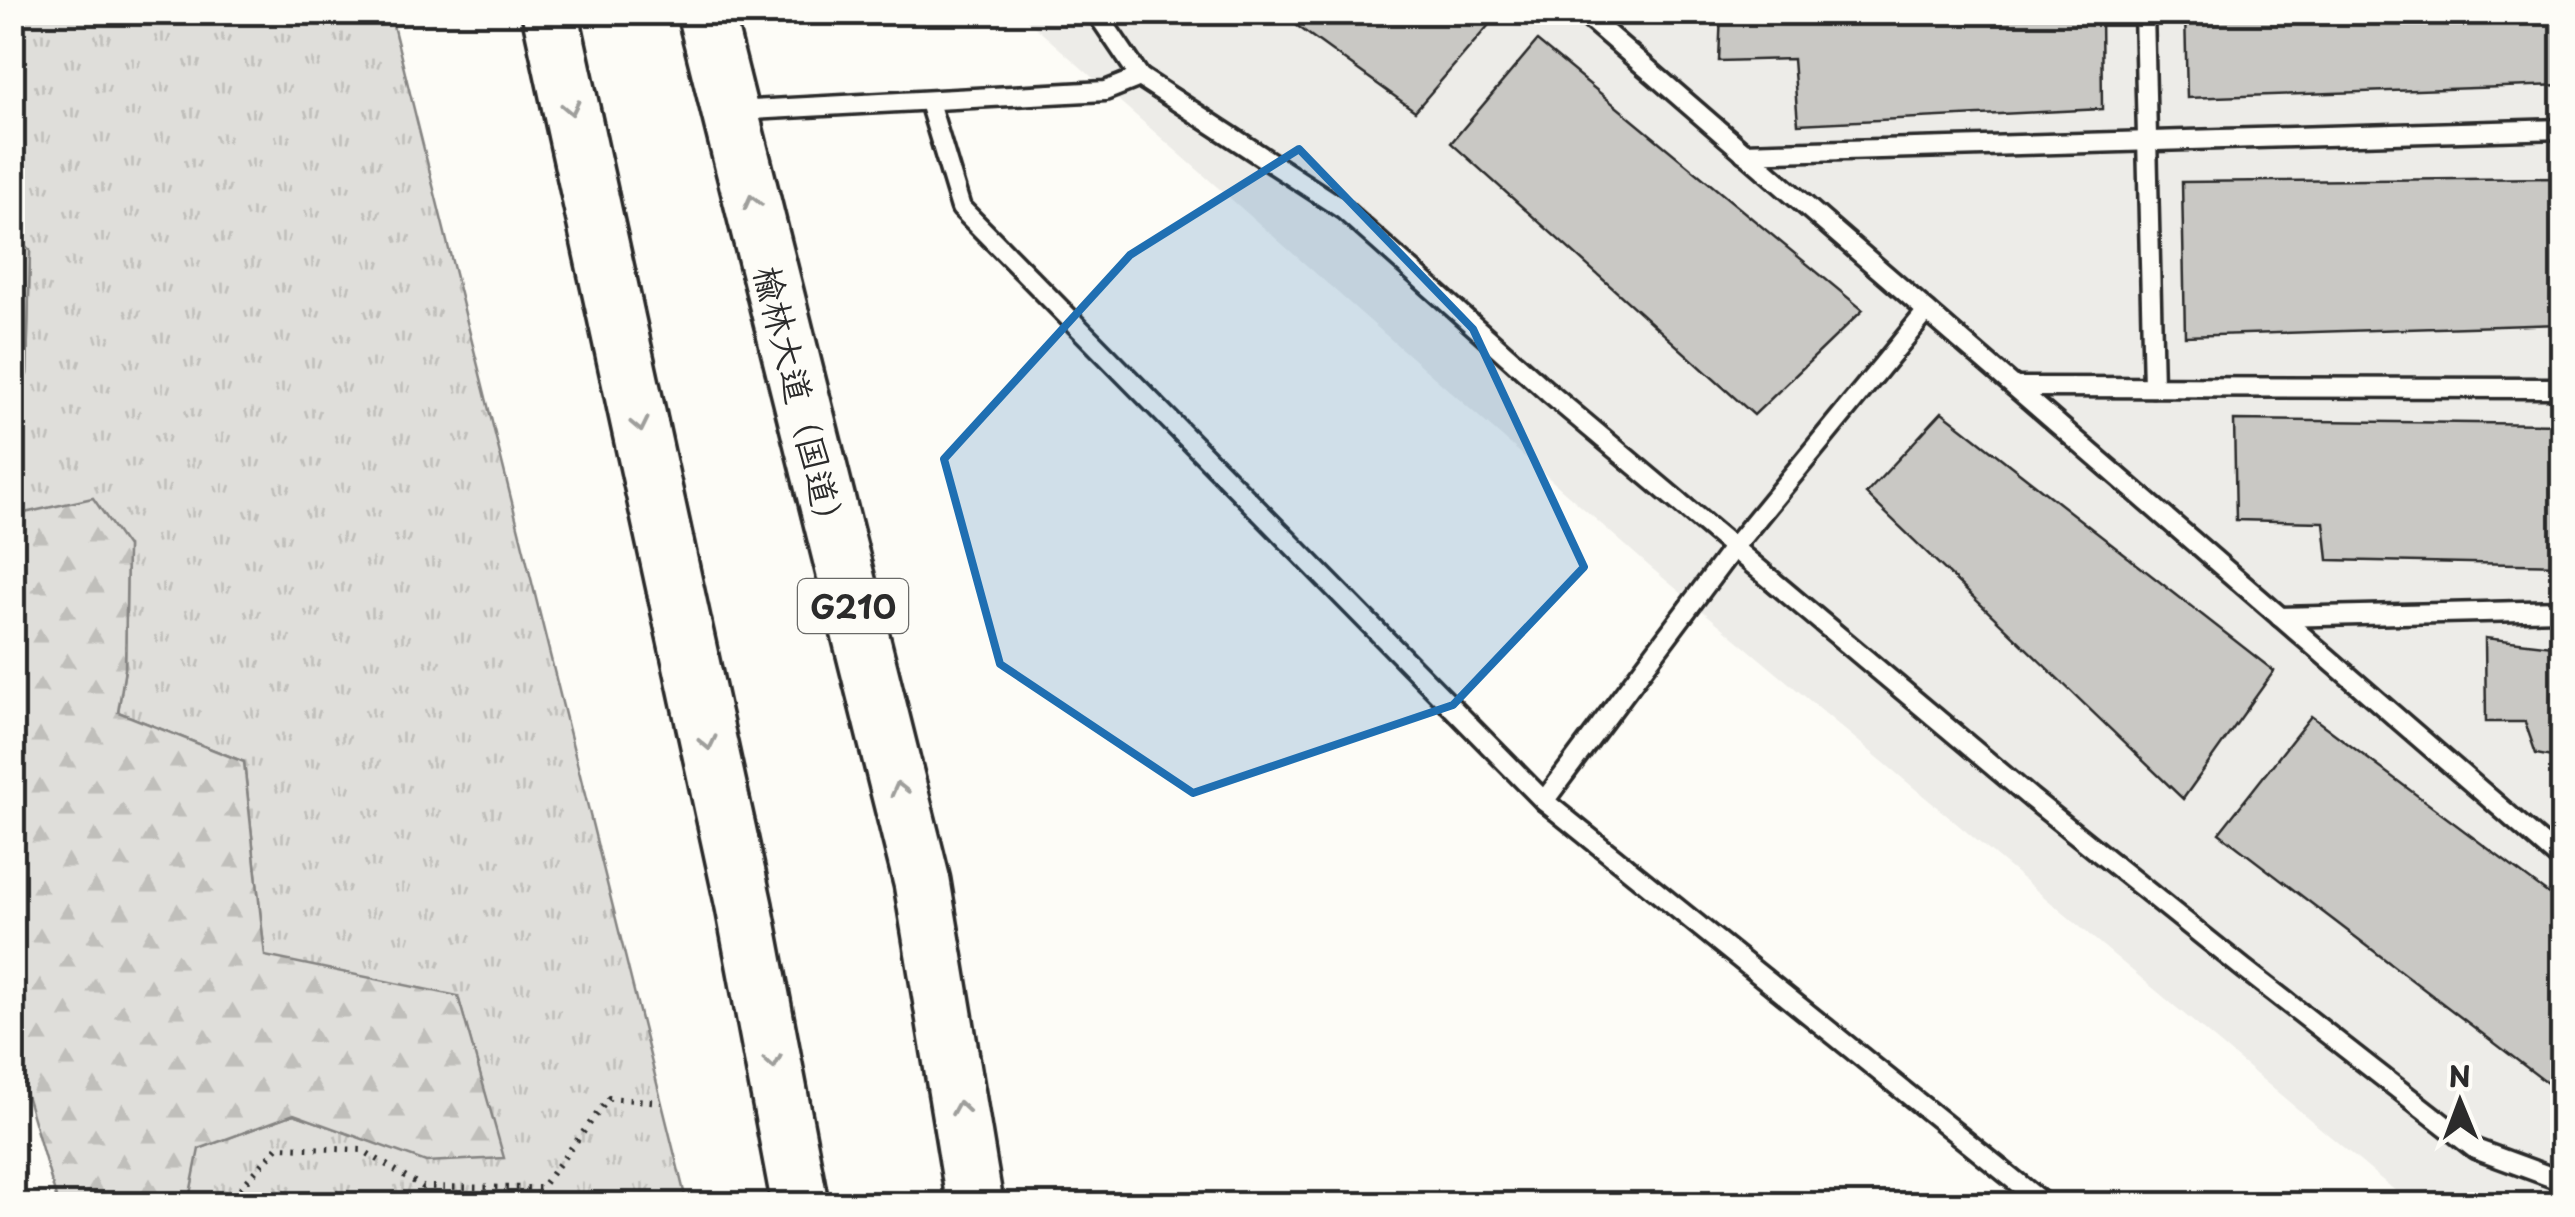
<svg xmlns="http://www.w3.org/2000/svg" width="2575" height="1217" font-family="'Playpen Sans','LXGW WenKai TC',sans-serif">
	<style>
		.built { fill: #edece8 }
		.grass { fill: url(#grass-tufts); stroke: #858482; stroke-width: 2.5 }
		.forest { fill: url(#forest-firs); stroke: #858482; stroke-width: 2.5 }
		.building { fill: #c9c8c4; stroke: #2b2b2b; stroke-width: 2.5 }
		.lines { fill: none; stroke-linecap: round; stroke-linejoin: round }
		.lane-casing { stroke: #2b2b2b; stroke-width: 25 }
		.highway-casing { stroke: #2b2b2b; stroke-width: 62 }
		.path { stroke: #2b2b2b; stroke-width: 6; stroke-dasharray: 2.5 8; stroke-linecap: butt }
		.lane { stroke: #fdfcf7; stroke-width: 18 }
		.highway { stroke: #fdfcf7; stroke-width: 55 }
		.oneway { stroke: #9e9e9b }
		.marked { fill: #1f6fb2; fill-opacity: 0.2; stroke: #1f6fb2; stroke-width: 8; stroke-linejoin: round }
		.labels { text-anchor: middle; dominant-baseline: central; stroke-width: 8; stroke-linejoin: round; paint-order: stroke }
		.shield { fill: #fdfcf7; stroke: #6a6a68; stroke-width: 2.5 }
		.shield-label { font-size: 32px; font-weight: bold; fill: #2b2b2b }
		.street-label { font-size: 35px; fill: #2b2b2b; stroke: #fdfcf7 }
	</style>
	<defs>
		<pattern id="grass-tufts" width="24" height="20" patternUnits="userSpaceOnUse" patternTransform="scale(2.5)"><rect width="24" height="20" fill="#dfdeda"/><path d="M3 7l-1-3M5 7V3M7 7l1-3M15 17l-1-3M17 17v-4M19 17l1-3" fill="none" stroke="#c0bfbb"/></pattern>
		<pattern id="forest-firs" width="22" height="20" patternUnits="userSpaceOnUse" patternTransform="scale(2.5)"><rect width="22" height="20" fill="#dfdeda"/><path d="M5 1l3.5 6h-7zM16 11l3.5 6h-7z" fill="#c0bfbb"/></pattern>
	</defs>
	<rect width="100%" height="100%" fill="#fdfcf7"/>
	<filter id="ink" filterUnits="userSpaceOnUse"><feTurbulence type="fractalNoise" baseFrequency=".01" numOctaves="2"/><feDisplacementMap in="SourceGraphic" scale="20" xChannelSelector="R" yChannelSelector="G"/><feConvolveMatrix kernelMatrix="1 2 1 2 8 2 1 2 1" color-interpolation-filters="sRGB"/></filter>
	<g filter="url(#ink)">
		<polygon class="built" points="1019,13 2562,13 2562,1204 2411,1204 1649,566"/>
		<polygon class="grass" points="13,13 390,13 687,1204 188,1204 198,1149 294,1114 426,1161 503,1157 458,997 265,957 244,762 118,712 125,669 127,546 14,515 13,403 27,374 30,251 13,235"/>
		<g class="forest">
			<polygon points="13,235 30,250 27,374 13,403"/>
			<polygon points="93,498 127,547 125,669 118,712 244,762 265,956 458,996 504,1158 426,1162 294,1114 199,1149 188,1204 58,1204 13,1050 13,512 15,515"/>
		</g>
		<g class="building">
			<polygon points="1278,12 1500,12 1415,111"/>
			<polygon points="1721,12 2101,12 2102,109 1798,124 1793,59 1719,61"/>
			<polygon points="2185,12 2562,12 2562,85 2187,98"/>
			<polygon points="1537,41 1863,310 1754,415 1451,143"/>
			<polygon points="2562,178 2562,324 2185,336 2182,182"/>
			<polygon points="1942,412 2274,671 2183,799 1866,494"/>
			<polygon points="2234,420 2562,424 2562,565 2328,560 2324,522 2236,520"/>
			<polygon points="2485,638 2562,647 2562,759 2536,754 2525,722 2486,722"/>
			<polygon points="2311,716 2562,904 2562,1069 2551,1086 2219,833"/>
		</g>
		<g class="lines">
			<defs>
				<g id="lane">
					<polyline points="1096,12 1140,77 1344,210 1549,393 2031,798 2243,968 2475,1149 2562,1181"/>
					<polyline points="1582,12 2562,861"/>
					<polyline points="2144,12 2153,387"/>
					<polyline points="929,102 961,208 1544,801 1733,548 1927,311"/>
					<polyline points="734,111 1105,91 1140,77"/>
					<polyline points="1744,153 2562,129"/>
					<polyline points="2015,387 2562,388"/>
					<polyline points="2280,617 2562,610"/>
					<polyline points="1544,801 2044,1204"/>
				</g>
				<g id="highway">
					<polyline points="550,12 744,906 800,1204"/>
					<polyline points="705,12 922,882 975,1204"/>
				</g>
			</defs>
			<use href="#lane" class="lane-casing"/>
			<use href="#highway" class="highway-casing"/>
			<polyline class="path" points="226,1204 278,1147 362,1150 423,1187 541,1188 609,1098 661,1102"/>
			<use href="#lane" class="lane"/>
			<use href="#highway" class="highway"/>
		</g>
		<defs><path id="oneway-chevron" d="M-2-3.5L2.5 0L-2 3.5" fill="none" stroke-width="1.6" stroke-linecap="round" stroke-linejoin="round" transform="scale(2.5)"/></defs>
		<g class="oneway">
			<use href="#oneway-chevron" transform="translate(571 108) rotate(78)"/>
			<use href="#oneway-chevron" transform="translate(752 202) rotate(-104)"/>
			<use href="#oneway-chevron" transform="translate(640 425) rotate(78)"/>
			<use href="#oneway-chevron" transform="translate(708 743) rotate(78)"/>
			<use href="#oneway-chevron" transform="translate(899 789) rotate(-104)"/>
			<use href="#oneway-chevron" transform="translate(773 1062) rotate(80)"/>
			<use href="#oneway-chevron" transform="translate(960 1108) rotate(-99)"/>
		</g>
	</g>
	<path class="marked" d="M1299,149L1473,329L1584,567L1453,705L1193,793L1000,664L944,459L1130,255Z"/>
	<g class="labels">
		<rect class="shield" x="798" y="579" width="110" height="54" rx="8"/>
		<g class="shield-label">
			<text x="853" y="606">G210</text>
		</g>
		<g class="street-label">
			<text transform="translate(802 402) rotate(76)">榆林大道（国道）</text>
		</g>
	</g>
	<rect width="2575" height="1217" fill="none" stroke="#fdfcf7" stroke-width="50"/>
	<rect x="25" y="25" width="2525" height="1167" fill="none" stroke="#2b2b2b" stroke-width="4" filter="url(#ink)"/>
	<g transform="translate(2460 1102) rotate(359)" stroke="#fdfcf7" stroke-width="8" paint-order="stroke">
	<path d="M0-8L18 38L0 25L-18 38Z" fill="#2b2b2b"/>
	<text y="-15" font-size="28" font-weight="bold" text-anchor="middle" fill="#2b2b2b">N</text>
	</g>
</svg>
